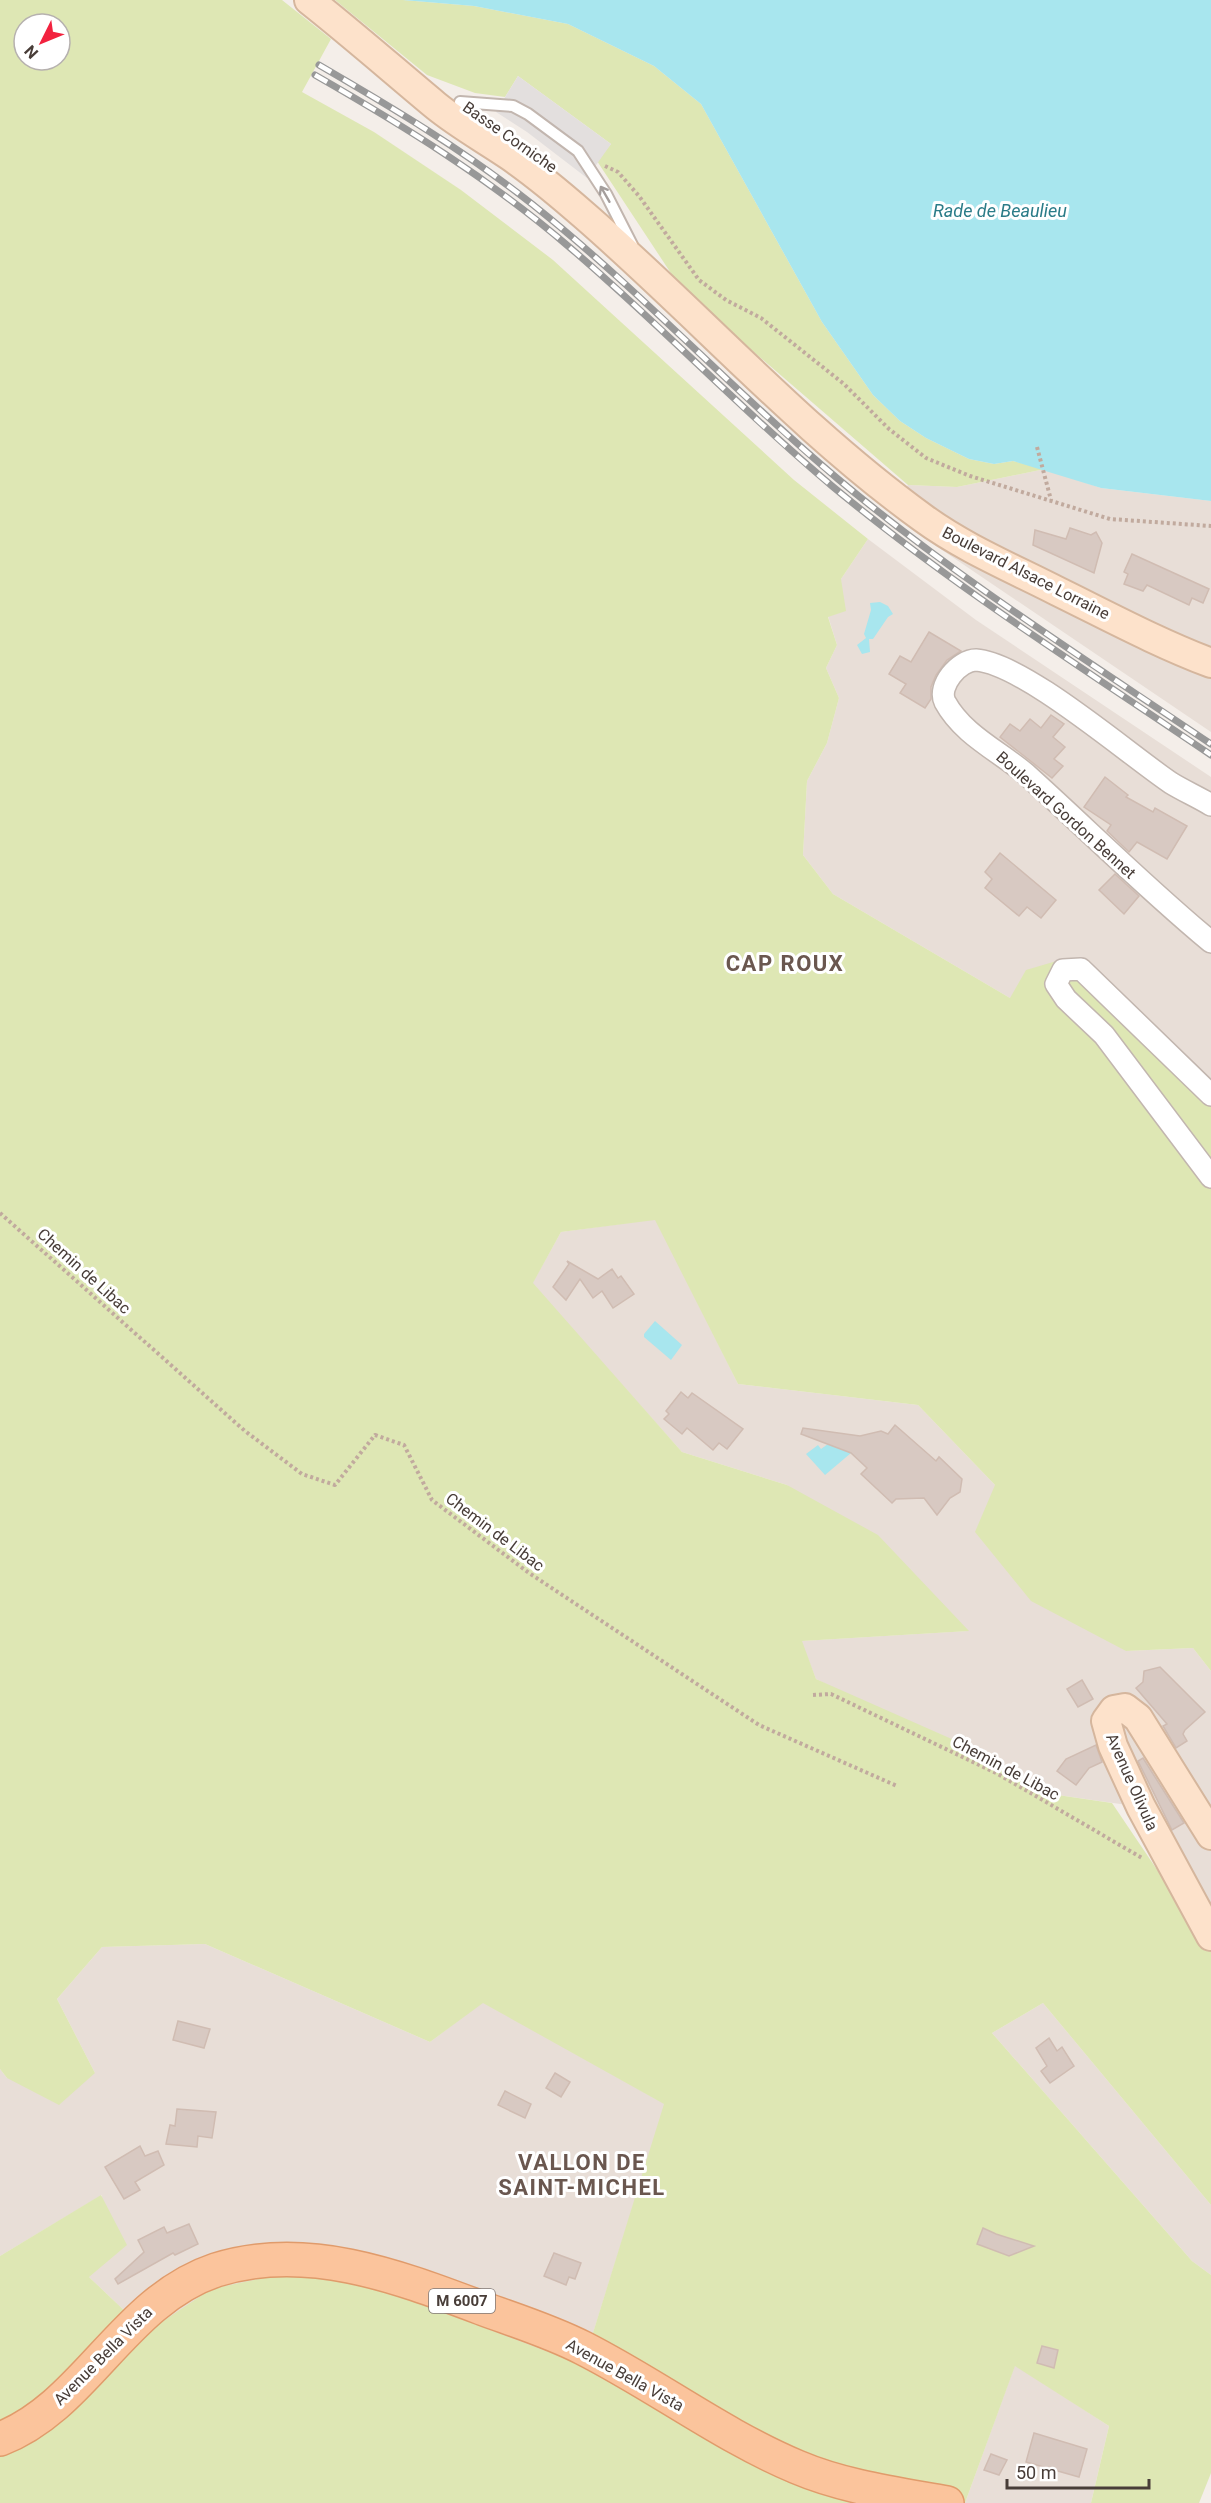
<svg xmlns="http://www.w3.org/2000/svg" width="1211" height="2503" font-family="Roboto,sans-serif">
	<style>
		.residential { fill: #e8ded7 }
		.green { fill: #dee7b4; fill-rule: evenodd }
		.parking { fill: #e3dfde }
		.water { fill: #a8e6ee }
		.building { fill: #d8c9c2; stroke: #d0bcb2; stroke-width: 1.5 }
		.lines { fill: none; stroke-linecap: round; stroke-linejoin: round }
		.lane-casing { stroke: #c2b6af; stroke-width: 14 }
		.street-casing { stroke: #c2b6af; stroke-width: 24 }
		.secondary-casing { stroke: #d5b69d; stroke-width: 32 }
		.primary-casing { stroke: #e09b6b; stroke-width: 36 }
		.path { stroke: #c1aa9e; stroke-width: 4; stroke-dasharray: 3 3; stroke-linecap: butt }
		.lane { stroke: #fff; stroke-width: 10 }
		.street { stroke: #fff; stroke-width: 21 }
		.secondary { stroke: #fde2cb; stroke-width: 28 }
		.primary { stroke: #fbc49c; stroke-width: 33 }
		.rail-casing { stroke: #989898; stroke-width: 7 }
		.rail { stroke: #fff; stroke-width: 4.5; stroke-dasharray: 14; stroke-linecap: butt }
		.oneway { stroke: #a49e9c }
		.labels { text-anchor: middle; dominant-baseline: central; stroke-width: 6; stroke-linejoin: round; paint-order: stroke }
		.shield { fill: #fff; stroke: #7f7774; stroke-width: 1.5 }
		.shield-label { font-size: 15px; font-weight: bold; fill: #483d38 }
		.street-label { font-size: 16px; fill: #483d38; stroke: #fff }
		.water-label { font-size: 18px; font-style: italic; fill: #2b7c88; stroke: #fff }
		.district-label { font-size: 22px; font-weight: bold; letter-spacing: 1.5px; fill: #6a574f; stroke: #fff }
	</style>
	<rect width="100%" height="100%" fill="#f4eee9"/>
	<g class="residential">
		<polygon points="1045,469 1101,488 1211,501 1211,732 942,550 889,510 908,485 957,487"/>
		<polygon points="868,539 976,620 1211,777 1211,1086 1010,998 833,894 803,855 807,781 827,743 839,698 826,668 837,645 828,616 841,579"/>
		<polygon points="656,1219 738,1384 918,1405 995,1485 1126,1651 1193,1648 1211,1671 1211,1934 1141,1807 1044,1793 816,1679 801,1641 968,1631 787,1485 682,1452 532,1284 561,1232"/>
		<polygon points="205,1944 430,2042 483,2002 665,2104 583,2365 147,2332 89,2277 102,2195 0,2256 0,2069 7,2078 95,2073 57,1999 102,1947"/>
		<polygon points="1043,2003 1211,2205 1211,2275 1192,2261 992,2033"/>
		<polygon points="1015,2365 1109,2426 1091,2503 965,2503"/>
	</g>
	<g class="green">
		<path d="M0,0H282L331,39L302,92L374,132L461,190L553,260L794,480L868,539L841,579L846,611L828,617L837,645L826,668L839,698L827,743L807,781L803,855L833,894L1010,998L1026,970L1060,960L1086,969L1211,1086V1671L1193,1648L1126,1651L1031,1601L975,1532L995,1485L918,1405L738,1384L655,1220L561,1232L533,1283L682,1452L787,1485L878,1535L969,1631L802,1641L816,1679L963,1744L1044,1793L1112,1803L1195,1926L1211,1938V2205L1043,2003L992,2033L1192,2261L1211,2275V2473L1199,2503H1091L1109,2426L1015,2366L965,2503H0V2256L101,2195L127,2245L89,2277L147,2332L211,2289L273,2276L352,2278L583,2365L664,2104L483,2003L430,2042L205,1944L102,1947L57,1999L95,2073L59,2105L7,2078L0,2069ZM24,24H60V60H24Z"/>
		<polygon points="335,0 403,0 474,6 568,24 654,66 701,104 822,322 873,395 900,421 926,438 969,459 994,464 1013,461 1045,469 957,487 908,485 682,290 597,161 611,144 518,76 505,97 475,93 427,75"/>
	</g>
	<polygon class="parking" points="518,76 611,144 587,178 527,132 496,112"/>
	<g class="water">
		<polygon points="403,0 1211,0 1211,501 1101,488 1013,461 994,464 969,459 926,438 900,421 873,395 822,322 701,104 654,66 568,24 474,6"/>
		<polygon points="880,602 888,606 893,614 888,617 873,639 869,639 870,652 862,654 857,645 866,638 864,634 871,610 870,603"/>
		<polygon points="655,1321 682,1345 671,1360 644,1337 644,1334"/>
		<polygon points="828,1444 851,1453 825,1475 806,1454 818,1445 821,1449"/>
	</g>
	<g class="building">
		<polygon points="1070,528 1091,535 1096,532 1102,543 1094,573 1033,545 1035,530 1066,539"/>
		<polygon points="1132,554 1209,589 1203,603 1192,598 1189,605 1147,585 1143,591 1124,584 1128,574 1124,572"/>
		<polygon points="929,632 961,651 947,660 936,675 931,687 931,699 925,708 900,693 906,684 889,674 900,656 911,662"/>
		<polygon points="1051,715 1064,724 1053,737 1065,747 1054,759 1063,766 1052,778 1000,737 1010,724 1020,731 1030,719 1041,728"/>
		<polygon points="1105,777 1128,795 1126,797 1153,812 1155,808 1187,826 1167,859 1137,842 1129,852 1107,831 1111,825 1084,807"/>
		<polygon points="1000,853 1056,900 1041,918 1027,907 1019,916 985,888 992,879 985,872"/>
		<polygon points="1115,874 1139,896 1124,914 1099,890"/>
		<polygon points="567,1261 598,1279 612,1269 618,1278 621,1276 634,1294 613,1308 602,1291 593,1298 580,1279 566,1300 553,1287 569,1264"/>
		<polygon points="681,1392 688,1398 692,1393 743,1429 727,1449 719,1443 713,1450 687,1428 682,1434 664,1419 669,1414 666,1411"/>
		<polygon points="895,1425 936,1461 939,1457 962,1479 960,1492 950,1498 937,1515 924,1498 896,1499 892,1503 861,1474 867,1468 851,1453 801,1434 803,1428 860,1436 881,1431 888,1434"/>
		<polygon points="1160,1667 1205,1712 1185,1730 1183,1734 1187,1741 1176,1748 1163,1726 1167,1724 1136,1688 1143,1682 1144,1671"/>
		<polygon points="1082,1680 1093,1699 1078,1707 1067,1689"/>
		<polygon points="1096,1745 1102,1762 1089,1768 1076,1785 1057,1771 1066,1759"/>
		<polygon points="1143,1758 1184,1823 1172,1830 1138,1761"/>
		<polygon points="178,2021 210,2029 204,2048 173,2040"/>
		<polygon points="1049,2038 1057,2051 1062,2047 1074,2066 1050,2083 1041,2071 1047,2066 1036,2048"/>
		<polygon points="555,2073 570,2082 561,2097 546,2088"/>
		<polygon points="505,2091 531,2104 525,2118 498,2105"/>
		<polygon points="177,2109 216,2112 212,2138 198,2136 197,2147 166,2144 170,2125 175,2126"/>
		<polygon points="140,2146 145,2156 158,2151 164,2165 135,2182 140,2190 124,2199 105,2167"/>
		<polygon points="189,2224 198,2244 175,2255 173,2253 118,2284 115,2279 144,2252 138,2240 164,2227 167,2233"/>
		<polygon points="983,2228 996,2234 1034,2246 1009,2256 977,2244"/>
		<polygon points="554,2253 581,2263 575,2279 569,2277 566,2285 544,2276"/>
		<polygon points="1042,2346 1058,2350 1054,2368 1037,2363"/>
		<polygon points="1034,2433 1087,2449 1079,2477 1026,2462"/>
		<polygon points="991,2454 1007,2460 999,2475 984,2470"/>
	</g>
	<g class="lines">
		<defs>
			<polyline id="lane" points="460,102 513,106 528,114 578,151 606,194 632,245"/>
			<g id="street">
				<path d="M1211,805C1198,797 1184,791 1171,783C1128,754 1023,663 976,660C959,660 937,686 945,702C963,735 999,751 1026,774C1088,830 1147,889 1211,942"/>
				<polyline points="1211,1095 1081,969 1063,970 1056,984 1066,999 1104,1035 1211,1177"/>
			</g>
			<g id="secondary">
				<path d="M309,0C352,34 393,70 435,105C458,124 485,139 510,156C536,174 561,195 585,216C699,315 800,429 923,518C964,548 1012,568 1057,591C1108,616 1158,643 1211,663"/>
				<polyline points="1211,1835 1138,1718 1125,1708 1114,1710 1106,1721 1113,1746 1141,1807 1211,1936"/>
			</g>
			<path id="primary" d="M0,2439C86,2406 123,2301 216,2270C307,2241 399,2277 484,2309C517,2321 552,2332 583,2348C656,2385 721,2435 797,2467C844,2487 897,2494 947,2503"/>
		</defs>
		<use href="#lane" class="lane-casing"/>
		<use href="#street" class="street-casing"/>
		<use href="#secondary" class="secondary-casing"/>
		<use href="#primary" class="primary-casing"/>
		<g class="path">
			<polyline points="605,166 618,172 639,196 699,280 726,300 761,318 844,384 889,429 926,458 970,476 1110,519 1211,526"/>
			<polyline points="1037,447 1051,500"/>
			<polyline points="0,1213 245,1431 302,1474 335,1485 375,1435 404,1445 432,1500 529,1573 759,1725 897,1786"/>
			<polyline points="813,1695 831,1694 998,1774 1142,1858"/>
		</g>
		<use href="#lane" class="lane"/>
		<use href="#street" class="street"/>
		<use href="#secondary" class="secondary"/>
		<use href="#primary" class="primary"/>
		<defs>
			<g id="rail">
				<path d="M319,65C393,108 465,151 532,204C639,289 733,391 838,479C955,577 1085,659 1211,744"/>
				<path d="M315,75C404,126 490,179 568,246C659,323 741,410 832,486C951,585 1083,668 1211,755"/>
			</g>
		</defs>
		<use href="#rail" class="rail-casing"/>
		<use href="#rail" class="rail"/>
	</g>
	<defs><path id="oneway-shaft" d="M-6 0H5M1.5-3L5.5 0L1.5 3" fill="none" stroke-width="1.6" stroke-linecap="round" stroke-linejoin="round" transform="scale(1.5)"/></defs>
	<use class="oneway" href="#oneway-shaft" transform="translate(605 194) rotate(-120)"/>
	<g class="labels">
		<rect class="shield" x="429" y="2289" width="66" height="24" rx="4.5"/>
		<g class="shield-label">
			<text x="462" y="2301">M 6007</text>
		</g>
		<g class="street-label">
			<text transform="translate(510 137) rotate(35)">Basse Corniche</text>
			<text transform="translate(1026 573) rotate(27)">Boulevard Alsace Lorraine</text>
			<text transform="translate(1066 815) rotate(42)">Boulevard Gordon Bennet</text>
			<text transform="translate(84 1271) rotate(42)">Chemin de Libac</text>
			<text transform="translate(495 1532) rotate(37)">Chemin de Libac</text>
			<text transform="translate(1006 1768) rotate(28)">Chemin de Libac</text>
			<text transform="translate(1132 1782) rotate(66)">Avenue Olivula</text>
			<text transform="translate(103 2356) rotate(-45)">Avenue Bella Vista</text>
			<text transform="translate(625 2375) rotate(29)">Avenue Bella Vista</text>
		</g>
		<g class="water-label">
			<text x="1000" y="210">Rade de Beaulieu</text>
		</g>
		<g class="district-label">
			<text x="785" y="963">CAP ROUX</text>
			<text x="582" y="2162">VALLON DE<tspan x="582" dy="25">SAINT-MICHEL</tspan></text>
		</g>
	</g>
	<g transform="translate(42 42) rotate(227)"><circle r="28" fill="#ffffff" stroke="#b6b1af" stroke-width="1.5"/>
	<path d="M0-4.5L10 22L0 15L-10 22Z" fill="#f2223f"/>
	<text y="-9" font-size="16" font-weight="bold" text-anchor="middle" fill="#483d38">N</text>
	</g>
	<path d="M1007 2479v9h142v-9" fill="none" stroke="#483d38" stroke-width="3"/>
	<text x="1016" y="2479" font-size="18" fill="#483d38" stroke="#ffffff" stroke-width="4.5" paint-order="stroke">50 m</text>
</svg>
